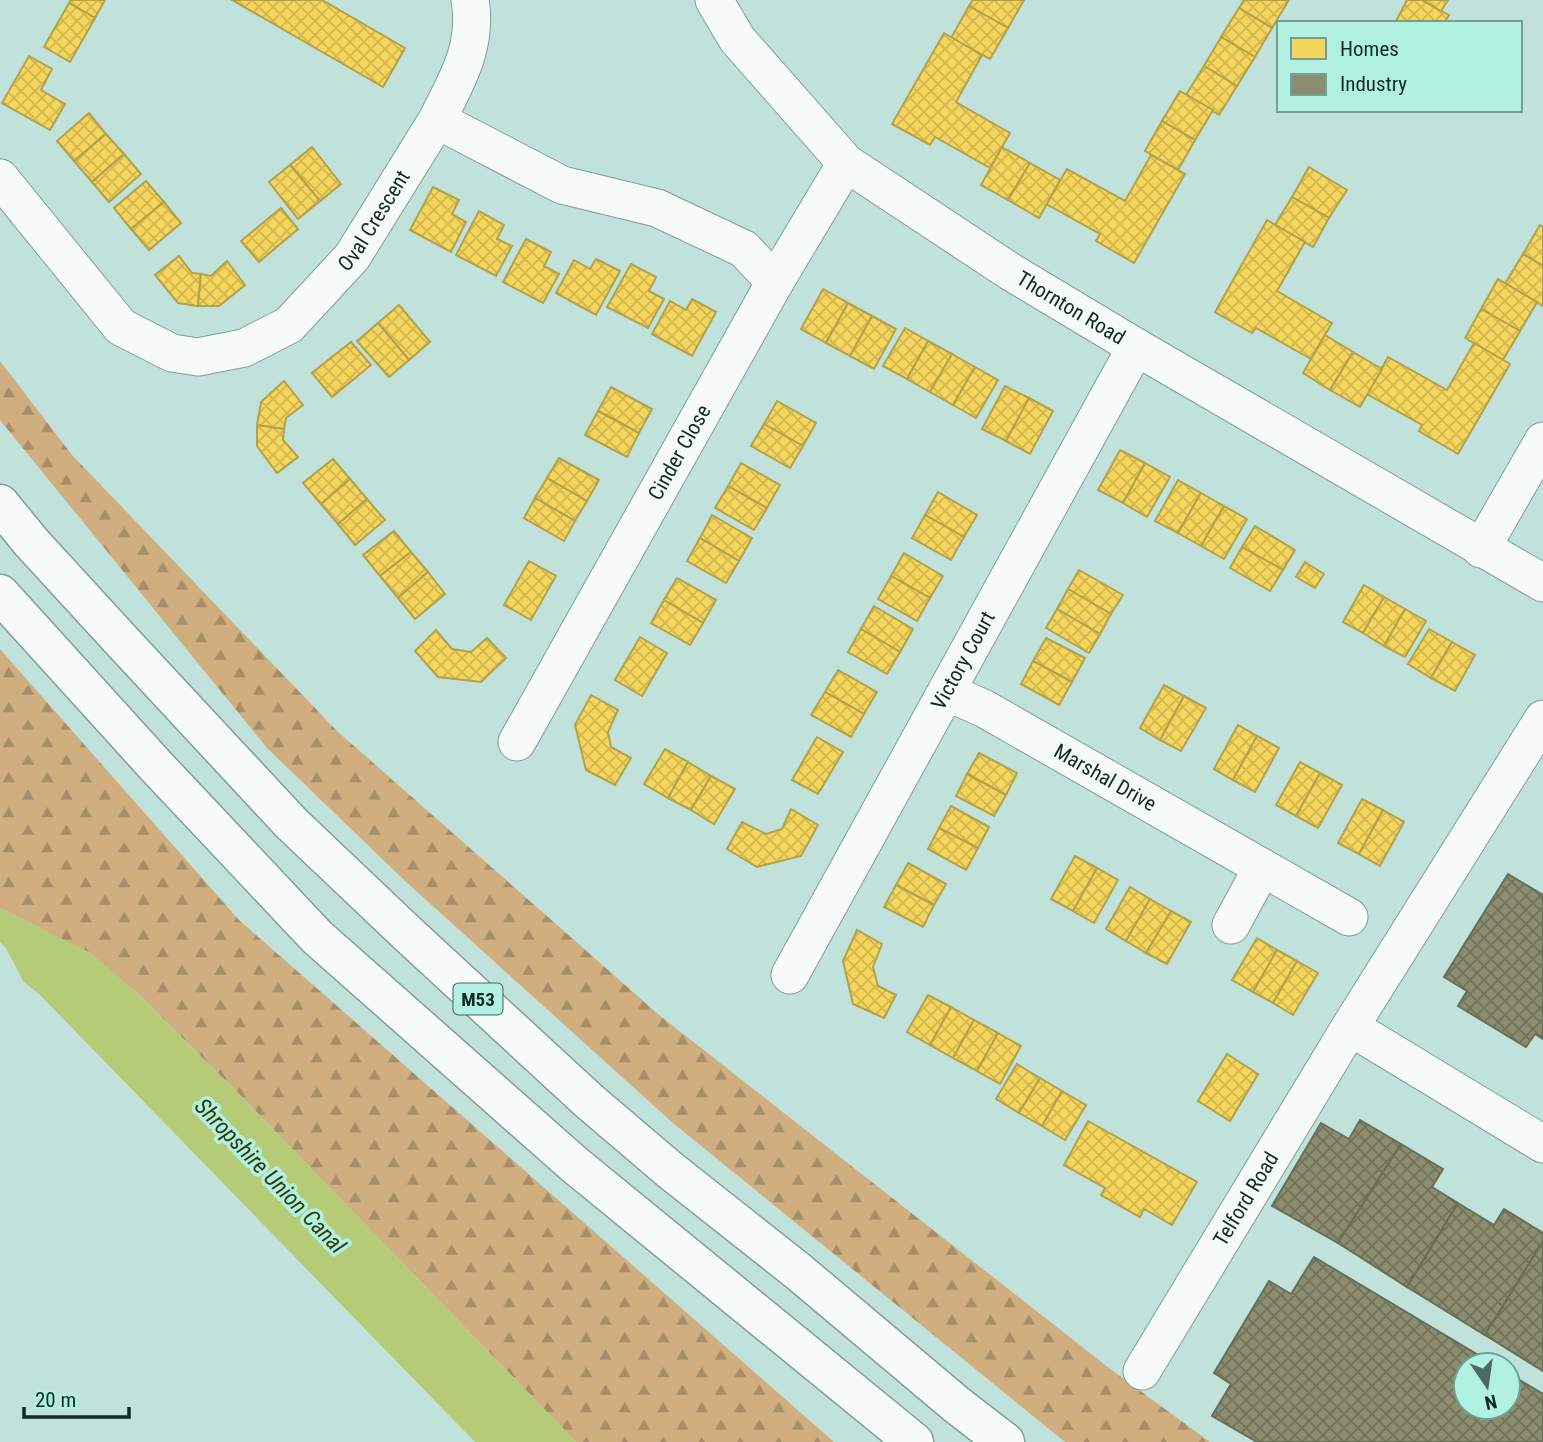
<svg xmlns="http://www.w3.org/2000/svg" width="1543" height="1442" font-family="'Roboto Condensed',sans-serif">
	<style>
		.forest { fill: url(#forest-firs) }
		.water { fill: #b5cb78 }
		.homes { fill: url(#homes-cross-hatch); stroke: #b1a24b; stroke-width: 2 }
		.industry { fill: url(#industry-cross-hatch); stroke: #676f58; stroke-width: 2 }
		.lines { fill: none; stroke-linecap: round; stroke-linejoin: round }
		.minor-casing { stroke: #829e97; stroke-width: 39 }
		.motorway-casing { stroke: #829e97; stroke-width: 41 }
		.minor { stroke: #f6fbf9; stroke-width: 37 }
		.motorway { stroke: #f6fbf9; stroke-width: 38 }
		.labels { text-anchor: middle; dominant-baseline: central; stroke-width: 7; stroke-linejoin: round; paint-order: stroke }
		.shield { fill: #b1f1e1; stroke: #40665d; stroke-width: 2 }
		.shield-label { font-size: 19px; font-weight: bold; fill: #102a24 }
		.street-label { font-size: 21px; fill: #102a24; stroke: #b1f1e1 }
		.water-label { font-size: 23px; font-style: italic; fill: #333909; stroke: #b1f1e1 }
	</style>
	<defs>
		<pattern id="forest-firs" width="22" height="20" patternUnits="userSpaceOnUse" patternTransform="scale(1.75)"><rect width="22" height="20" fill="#d0ae80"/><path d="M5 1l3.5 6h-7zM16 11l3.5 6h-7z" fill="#a78e69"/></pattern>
		<pattern id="homes-cross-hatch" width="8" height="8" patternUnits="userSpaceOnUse" patternTransform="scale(1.75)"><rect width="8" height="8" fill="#f6d55c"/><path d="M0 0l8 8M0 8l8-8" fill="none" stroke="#d2b750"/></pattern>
		<pattern id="industry-cross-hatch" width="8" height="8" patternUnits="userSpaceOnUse" patternTransform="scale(1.75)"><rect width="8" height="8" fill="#8c8c6e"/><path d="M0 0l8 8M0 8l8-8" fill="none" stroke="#71735a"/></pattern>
	</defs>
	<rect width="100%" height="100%" fill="#c0e2da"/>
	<g class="forest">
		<polygon points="0,361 72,455 337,731 659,1015 1109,1368 1210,1442 1065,1442 673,1123 404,880 267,748 0,420"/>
		<polygon points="0,649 239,920 834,1442 576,1442 239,1094 134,990 42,929 0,908"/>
	</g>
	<polygon class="water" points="0,908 91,953 134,990 239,1094 576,1442 475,1442 40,995 23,981 6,948 0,942"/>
	<g class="homes">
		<polygon points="71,0 105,0 95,18 69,3"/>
		<polygon points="232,0 322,0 405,48 383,87"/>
		<polygon points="973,0 1024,0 1008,28 969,6"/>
		<polygon points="1244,0 1289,0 1272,28 1239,8"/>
		<polygon points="1407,0 1422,0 1449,15 1444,23 1395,23"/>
		<polygon points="1422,0 1448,0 1441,11"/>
		<polygon points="69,3 95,18 70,62 44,47"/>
		<polygon points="969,6 1008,28 990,59 951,38"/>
		<polygon points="1239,8 1272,28 1255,57 1221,37"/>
		<polygon points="944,33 982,55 956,102 1010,133 990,168 935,137 930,145 892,124"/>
		<polygon points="1221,37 1255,57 1237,86 1204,66"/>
		<polygon points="29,56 52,69 41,90 65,104 50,130 2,103"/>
		<polygon points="1204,66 1237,86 1219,115 1186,95"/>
		<polygon points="1180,91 1213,110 1195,140 1162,121"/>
		<polygon points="89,113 106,134 74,161 57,141"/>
		<polygon points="1162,121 1195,140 1178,170 1145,151"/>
		<polygon points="106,134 124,154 92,182 74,161"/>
		<polygon points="312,147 341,184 320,201 290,165"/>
		<polygon points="1002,147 1030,163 1008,200 981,185"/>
		<polygon points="124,154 141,174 109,202 92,182"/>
		<polygon points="1151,155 1185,174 1134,263 1096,241 1100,234 1046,204 1067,169 1125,201"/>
		<polygon points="1030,163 1060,180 1039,218 1008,200"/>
		<polygon points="290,165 320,201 298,219 269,182"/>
		<polygon points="1309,167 1347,190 1329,218 1292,197"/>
		<polygon points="146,181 164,202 131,229 114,208"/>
		<polygon points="433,187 459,200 452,214 466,222 451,252 410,230"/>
		<polygon points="1292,197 1329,218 1313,247 1275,225"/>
		<polygon points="164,202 181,223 149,250 131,229"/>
		<polygon points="281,208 298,229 259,262 241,241"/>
		<polygon points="479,211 504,225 497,239 512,246 496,276 456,255"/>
		<polygon points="1267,220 1305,242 1277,291 1332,323 1311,359 1256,328 1252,333 1215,312"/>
		<polygon points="1540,225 1543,227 1543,266 1523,254"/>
		<polygon points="526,239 551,252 544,266 559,274 543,303 503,282"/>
		<polygon points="1523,254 1543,266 1543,306 1505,284"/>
		<polygon points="179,256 192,273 201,274 198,306 178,303 155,275"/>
		<polygon points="596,259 620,271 596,315 556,293 574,260 590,269"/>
		<polygon points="227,261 245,285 219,306 198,306 201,274 211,276"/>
		<polygon points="631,264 656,277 649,291 664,299 648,328 607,307"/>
		<polygon points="1498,279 1537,302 1520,331 1481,309"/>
		<polygon points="823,289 848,303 826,343 801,329"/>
		<polygon points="692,299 716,312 692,356 652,334 670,301 686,310"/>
		<polygon points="848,303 872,316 850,356 826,343"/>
		<polygon points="399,305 430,342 409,360 378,323"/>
		<polygon points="1481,309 1520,331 1503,360 1465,338"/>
		<polygon points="872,316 896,329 874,369 850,356"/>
		<polygon points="378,323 409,360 389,377 357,341"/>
		<polygon points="905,328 928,341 907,379 883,366"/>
		<polygon points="1325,335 1353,352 1330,390 1303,373"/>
		<polygon points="928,341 952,354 930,392 907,379"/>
		<polygon points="351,342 371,365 332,397 312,373"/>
		<polygon points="1474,343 1510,364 1458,454 1419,431 1422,425 1367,394 1388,357 1447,390"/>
		<polygon points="1353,352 1382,369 1360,407 1330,390"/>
		<polygon points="952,354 975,367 953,405 930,392"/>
		<polygon points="975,367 998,380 976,418 953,405"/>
		<polygon points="284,381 303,405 286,418 284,429 257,425 261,402"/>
		<polygon points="1005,386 1029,398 1006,441 982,429"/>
		<polygon points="611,387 652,409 639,433 598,411"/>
		<polygon points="1029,398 1053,411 1030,454 1006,441"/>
		<polygon points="777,401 816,423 803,446 764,424"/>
		<polygon points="598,411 639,433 627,457 585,435"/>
		<polygon points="764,424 803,446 790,468 751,446"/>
		<polygon points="257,425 284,429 283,440 298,457 277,473 257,446"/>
		<polygon points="1120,450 1145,463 1123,503 1098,490"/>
		<polygon points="559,458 599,480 587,501 547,478"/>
		<polygon points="333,459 350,479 321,504 303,483"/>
		<polygon points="741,463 780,485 767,508 728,486"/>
		<polygon points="1145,463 1170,477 1147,517 1123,503"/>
		<polygon points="547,478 587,501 575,521 535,498"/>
		<polygon points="350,479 367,499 338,524 321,504"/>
		<polygon points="1178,480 1201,493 1178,533 1155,521"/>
		<polygon points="728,486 767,508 754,530 715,508"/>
		<polygon points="938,492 977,515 964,537 925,515"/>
		<polygon points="1201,493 1224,506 1201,546 1178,533"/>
		<polygon points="535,498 575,521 564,541 524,518"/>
		<polygon points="367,499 385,520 355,545 338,524"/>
		<polygon points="1224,506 1247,519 1224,559 1201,546"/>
		<polygon points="712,515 752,538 739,561 700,538"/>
		<polygon points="925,515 964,537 951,560 912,538"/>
		<polygon points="1255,526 1295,550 1283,570 1242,547"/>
		<polygon points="394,531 411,552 380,576 363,555"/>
		<polygon points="700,538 739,561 726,583 687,561"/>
		<polygon points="1242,547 1283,570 1270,591 1230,568"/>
		<polygon points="411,552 428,572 398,598 380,576"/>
		<polygon points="904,553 943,576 930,598 891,576"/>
		<polygon points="529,561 556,576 531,620 504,605"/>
		<polygon points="1305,562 1324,574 1315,588 1296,577"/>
		<polygon points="1079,570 1123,595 1111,614 1068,589"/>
		<polygon points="428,572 445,594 415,619 398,598"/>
		<polygon points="891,576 930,598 917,621 878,599"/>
		<polygon points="677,578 716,600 703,623 664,600"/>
		<polygon points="1364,585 1384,597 1363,633 1343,622"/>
		<polygon points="1068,589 1111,614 1100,634 1057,609"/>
		<polygon points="1384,597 1405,609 1384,646 1363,633"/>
		<polygon points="664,600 703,623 690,645 651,623"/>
		<polygon points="874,606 913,629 900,652 861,629"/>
		<polygon points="1057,609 1100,634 1089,653 1046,628"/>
		<polygon points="1405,609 1426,621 1405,657 1384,646"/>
		<polygon points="861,629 900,652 887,674 848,652"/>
		<polygon points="1429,629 1452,642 1431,678 1408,664"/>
		<polygon points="436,630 452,649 471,652 487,638 506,658 481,682 438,677 415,651"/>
		<polygon points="640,637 667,653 642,696 615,680"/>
		<polygon points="1046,638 1085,658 1072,682 1033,661"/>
		<polygon points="1452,642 1475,655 1455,691 1431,678"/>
		<polygon points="1033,661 1072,682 1059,705 1021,684"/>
		<polygon points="838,670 877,692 864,714 825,692"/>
		<polygon points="1164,685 1184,696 1160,740 1140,728"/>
		<polygon points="825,692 864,714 851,737 811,715"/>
		<polygon points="591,695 618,710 608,732 611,747 631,758 615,785 586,770 575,725"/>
		<polygon points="1184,696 1206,708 1181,751 1160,740"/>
		<polygon points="1238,725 1257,736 1233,780 1214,769"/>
		<polygon points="1257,736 1279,748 1255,792 1233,780"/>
		<polygon points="817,737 843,752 818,794 792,780"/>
		<polygon points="665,749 688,762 668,798 644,784"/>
		<polygon points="979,753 1017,773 1006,795 967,774"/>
		<polygon points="688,762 711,776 691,810 668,798"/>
		<polygon points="1300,762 1320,773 1296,816 1276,805"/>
		<polygon points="1320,773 1342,785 1318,828 1296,816"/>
		<polygon points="967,774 1006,795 994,816 956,796"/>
		<polygon points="711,776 735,789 714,824 691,810"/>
		<polygon points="1362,799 1383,810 1359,854 1338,843"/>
		<polygon points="951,806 989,827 978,848 939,828"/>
		<polygon points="791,809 818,825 801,856 757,867 727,849 742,822 766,834 782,829"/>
		<polygon points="1383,810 1404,822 1380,866 1359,854"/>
		<polygon points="939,828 978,848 966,870 928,849"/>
		<polygon points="1075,856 1097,868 1073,911 1051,899"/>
		<polygon points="908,863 946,884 934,905 896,885"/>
		<polygon points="1097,868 1118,880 1094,923 1073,911"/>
		<polygon points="896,885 934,905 923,927 884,907"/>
		<polygon points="1130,887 1150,899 1126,941 1106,929"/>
		<polygon points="1150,899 1171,911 1146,953 1126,941"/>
		<polygon points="1171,911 1191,922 1167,964 1146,953"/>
		<polygon points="857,930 882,944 873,967 878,986 896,995 884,1018 853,1004 843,961"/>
		<polygon points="1257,938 1277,950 1253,992 1232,980"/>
		<polygon points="1277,950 1297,961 1273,1003 1253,992"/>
		<polygon points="1297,961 1318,973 1293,1015 1273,1003"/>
		<polygon points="928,995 951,1007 930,1045 907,1032"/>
		<polygon points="951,1007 974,1020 953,1058 930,1045"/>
		<polygon points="974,1020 998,1033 977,1071 953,1058"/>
		<polygon points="998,1033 1021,1046 1000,1084 977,1071"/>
		<polygon points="1227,1054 1258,1074 1230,1121 1198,1101"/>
		<polygon points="1017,1064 1040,1078 1019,1113 996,1099"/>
		<polygon points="1040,1078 1062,1091 1042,1126 1019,1113"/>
		<polygon points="1062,1091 1086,1105 1065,1140 1042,1126"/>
		<polygon points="1088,1121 1197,1182 1172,1225 1144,1209 1140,1217 1101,1195 1105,1188 1064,1165"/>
	</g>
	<g class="industry">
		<polygon points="1508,874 1543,895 1543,1039 1535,1034 1526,1047 1458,1006 1467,991 1444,977"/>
		<polygon points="1360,1120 1401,1144 1338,1243 1272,1206 1321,1123 1349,1139"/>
		<polygon points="1401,1144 1443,1169 1432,1187 1458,1203 1407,1287 1338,1243"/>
		<polygon points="1458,1203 1494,1225 1504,1209 1543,1233 1543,1241 1485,1335 1407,1287"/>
		<polygon points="1543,1241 1543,1371 1485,1335"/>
		<polygon points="1314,1257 1495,1365 1466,1365 1466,1407 1508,1407 1508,1373 1543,1394 1543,1442 1257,1442 1212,1416 1231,1384 1214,1373 1269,1281 1291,1294"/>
	</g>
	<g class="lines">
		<defs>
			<g id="minor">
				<path id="s1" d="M714,0L737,39L846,163L1011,272L1136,347L1543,583"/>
				<path d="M437,120C457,80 478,46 470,0"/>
				<path id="s2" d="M0,178L121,327L172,353L198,357L244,348L289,325L352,257L437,120L562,185L657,208L744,249L775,282"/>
				<polyline points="1481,549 1543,441"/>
				<path id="s3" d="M947,692L985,709L1349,917"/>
				<polyline points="1543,719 1350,1027 1543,1144"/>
				<path id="s4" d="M517,742L775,282L846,163"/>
				<polyline points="1231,925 1262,868"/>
				<path id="s5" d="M790,975L1136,347"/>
				<path id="s6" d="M1142,1371L1350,1027"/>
			</g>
			<g id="motorway">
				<polyline points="0,504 31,542 119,638 291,823 409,935 589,1101 670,1170 799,1272 957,1405 1005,1442"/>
				<polyline points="0,594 156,766 317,937 575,1165 914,1442"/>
			</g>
		</defs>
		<use href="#minor" class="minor-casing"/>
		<use href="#motorway" class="motorway-casing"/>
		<use href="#minor" class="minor"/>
		<use href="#motorway" class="motorway"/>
	</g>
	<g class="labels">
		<rect class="shield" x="453.5" y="983.5" width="49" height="31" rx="5"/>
		<g class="shield-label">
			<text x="478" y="999">M53</text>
		</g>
		<g class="street-label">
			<text stroke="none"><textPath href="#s2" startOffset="508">Oval Crescent</textPath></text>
			<text stroke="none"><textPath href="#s1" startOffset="478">Thornton Road</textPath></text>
			<text stroke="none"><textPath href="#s4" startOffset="332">Cinder Close</textPath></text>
			<text stroke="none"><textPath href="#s5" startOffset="359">Victory Court</textPath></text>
			<text stroke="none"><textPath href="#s3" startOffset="180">Marshal Drive</textPath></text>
			<text stroke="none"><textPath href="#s6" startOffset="201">Telford Road</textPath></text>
		</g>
		<g class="water-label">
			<text transform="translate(270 1176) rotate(46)">Shropshire Union Canal</text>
		</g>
	</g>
	<rect x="1277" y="21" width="245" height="91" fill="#b1f1e1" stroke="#71a195" stroke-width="2"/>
	<rect x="1291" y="38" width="35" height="21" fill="#f6d55c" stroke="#71a195" stroke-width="2"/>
	<text x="1340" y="56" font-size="21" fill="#102a24">Homes</text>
	<rect x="1291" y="74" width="35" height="21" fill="#8c8c6e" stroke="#71a195" stroke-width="2"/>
	<text x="1340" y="91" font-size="21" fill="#102a24">Industry</text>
	<g transform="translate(1487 1386) rotate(167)"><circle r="33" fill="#b1f1e1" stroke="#71a195" stroke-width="2"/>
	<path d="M0-5L12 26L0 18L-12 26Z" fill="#4e6a64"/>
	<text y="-10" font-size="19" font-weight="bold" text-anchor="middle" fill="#102a24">N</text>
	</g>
	<path d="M24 1407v10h105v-10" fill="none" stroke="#102a24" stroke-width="3.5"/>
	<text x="35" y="1407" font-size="21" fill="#102a24" stroke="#b1f1e1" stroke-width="5" paint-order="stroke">20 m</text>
</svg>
